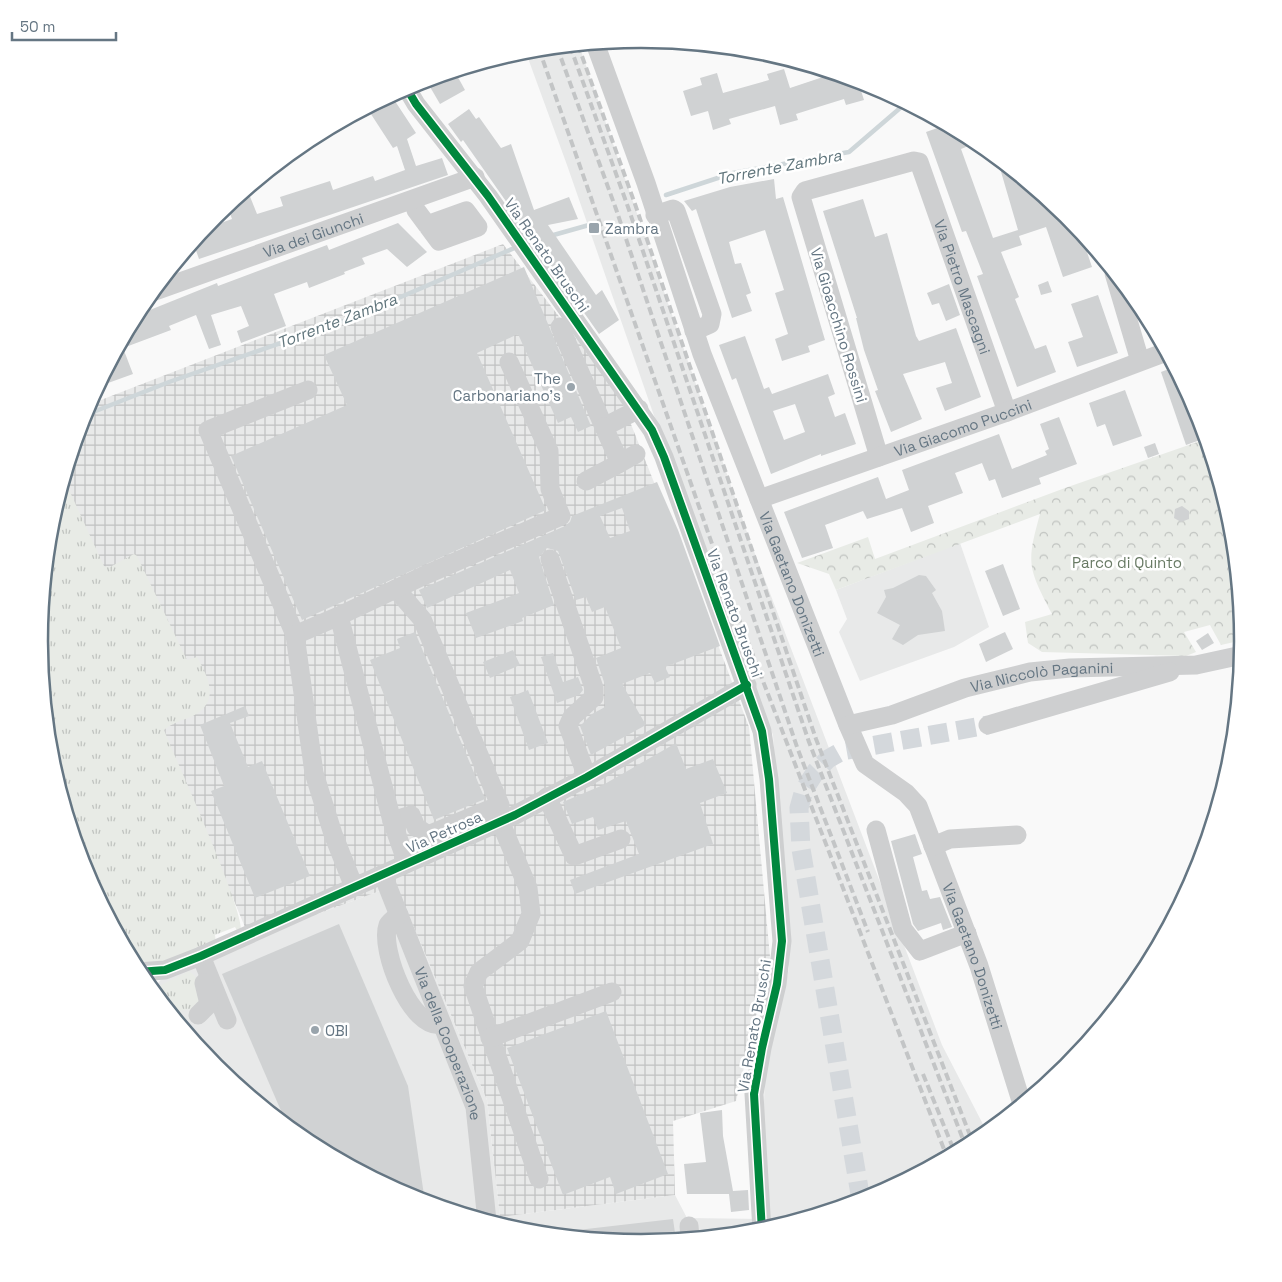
<svg xmlns="http://www.w3.org/2000/svg" width="1282" height="1282" font-family="'Space Grotesk',sans-serif">
	<style>
		.built { fill: #e8e9e9 }
		.industrial { fill: url(#industrial-grid) }
		.grass { fill: url(#grass-tufts) }
		.forest { fill: url(#forest-crowns) }
		.lines { fill: none; stroke-linecap: round; stroke-linejoin: round }
		.stream { stroke: #ced6d9; stroke-width: 4.5 }
		.building { fill: #d0d2d3; fill-rule: evenodd }
		.minor-tunnel { stroke: #d4d8dc; stroke-width: 19; stroke-dasharray: 19 9; stroke-linecap: butt }
		.minor { stroke: #cecfd0; stroke-width: 19 }
		.rail { stroke: #c3c5c6; stroke-width: 4; stroke-dasharray: 8 4; stroke-linecap: butt }
		.cycleway-casing { stroke: #fff; stroke-width: 11 }
		.cycleway { stroke: #00873e; stroke-width: 8 }
		.poi-dot { fill: #99a4ac; stroke: #fff; stroke-width: 2 }
		.labels { text-anchor: middle; dominant-baseline: central; stroke-width: 5; stroke-linejoin: round; paint-order: stroke }
		.poi-label { font-size: 15px; fill: #657683; stroke: #fff; text-anchor: start }
		.street-label { font-size: 15px; fill: #657683; stroke: #fff }
		.park-label { font-size: 15px; fill: #687a64; stroke: #fff }
		.water-label { font-size: 16px; font-style: italic; fill: #60757c; stroke: #fff }
		.rim { fill: none; stroke: #657683; stroke-width: 2.5 }
	</style>
	<defs>
		<pattern id="industrial-grid" width="8" height="8" patternUnits="userSpaceOnUse" patternTransform="scale(1.25)"><rect width="8" height="8" fill="#e8e9e9"/><path d="M0 4h8M4 0v8" fill="none" stroke="#c0c1c2"/></pattern>
		<pattern id="grass-tufts" width="24" height="20" patternUnits="userSpaceOnUse" patternTransform="scale(1.25)"><rect width="24" height="20" fill="#e8ebe6"/><path d="M3 7l-1-3M5 7V3M7 7l1-3M15 17l-1-3M17 17v-4M19 17l1-3" fill="none" stroke="#c0c3c0"/></pattern>
		<pattern id="forest-crowns" width="20" height="18" patternUnits="userSpaceOnUse" patternTransform="scale(1.25)"><rect width="20" height="18" fill="#e8ebe6"/><path d="M2 6a3 3 0 1 1 6 0M12 15a3 3 0 1 1 6 0" fill="none" stroke="#c0c3c0"/></pattern>
	</defs>
	<rect width="100%" height="100%" fill="#f9f9f9"/>
	<g class="built">
		<polygon points="579,45 749,538 942,1045 987,1132 975,1142 871,1198 758,1232 641,1243 523,1232 410,1197 306,1142 215,1067 152,990 164,976 250,939 396,885 487,1100 500,1217 675,1195 687,1218 766,1219 763,1126 765,1076 789,968 773,735 668,456 567,165 525,50"/>
		<polygon points="960,543 989,627 954,647 860,681 839,632 847,619 836,590"/>
	</g>
	<polygon class="industrial" points="503,244 619,394 709,621 749,727 770,957 736,1101 673,1121 675,1195 500,1217 487,1100 396,885 250,939 159,722 101,573 61,487 88,405"/>
	<g class="grass">
		<path d="M64,479L104,566L110,567L134,554L137,556L187,660L197,657C208,677 221,701 193,716C183,720 172,723 164,730C176,760 245,911 241,932L239,934L235,927L215,935L216,943C191,952 160,970 133,962L84,871L50,758L39,641L50,523Z"/>
		<polygon points="189,971 195,976 203,997 191,1009 170,1012 153,991 163,984"/>
	</g>
	<path class="forest" d="M1206,439L1232,524L1243,640L1221,645L1210,625L1184,632L1196,652L1186,656L1042,652L1028,643L1025,622L1052,614C1028,568 1026,564 1040,514L836,590L829,574L797,563L868,537L875,559L1065,488Z"/>
	<g class="lines">
		<g class="stream">
			<polyline points="666,195 733,173 849,152 906,103"/>
			<polyline points="550,236 589,225"/>
			<polyline points="83,416 169,382 352,318 519,246"/>
		</g>
	</g>
	<g class="building">
		<polygon points="784,69 790,88 835,73 858,81 864,100 846,105 844,99 815,108 796,114 798,120 780,125 775,106 729,119 731,124 713,130 708,111 691,116 683,91 702,85 700,78 717,73 723,93 769,80 767,74"/>
		<polygon points="451,72 455,72 465,90 440,104 426,80"/>
		<polygon points="391,95 416,133 407,139 416,166 442,158 448,175 199,259 193,242 204,229 232,219 227,205 235,199 249,194 257,214 283,206 280,197 330,181 333,190 373,176 375,181 405,170 397,146 393,148 367,108"/>
		<polygon points="469,109 476,119 479,117 501,148 511,144 534,210 569,197 578,219 548,225 596,295 602,290 619,320 599,334 463,140 461,142 448,124"/>
		<polygon points="946,125 978,142 961,149 993,238 1018,230 997,158 1067,215 1080,231 1092,267 1063,277 1046,227 1019,236 1022,245 1001,252 1019,297 1015,299 1035,349 1046,345 1056,372 1017,387 977,276 983,274 966,231 962,232 926,132"/>
		<polygon points="774,179 776,199 783,197 825,340 808,346 810,352 782,361 775,339 788,334 775,293 784,290 765,230 729,242 735,264 741,263 751,293 746,295 752,311 732,318 696,209 692,211 684,201 730,187"/>
		<polygon points="863,199 875,237 887,233 916,336 919,341 956,328 981,397 945,411 936,388 952,383 945,362 903,374 922,419 891,432 875,391 878,390 864,350 856,318 857,318 823,211"/>
		<polygon points="398,223 427,252 407,267 387,249 362,258 365,264 344,272 345,274 309,288 307,282 274,294 286,326 241,343 237,331 249,326 241,306 211,315 221,345 209,349 196,315 169,326 171,330 123,348 133,374 97,387 135,316 217,283 218,286 327,245 329,250"/>
		<polygon points="524,267 591,426 578,432 571,417 558,423 518,334 477,353 546,510 302,620 231,456 347,405 324,355"/>
		<polygon points="1048,281 1052,292 1041,295 1038,285"/>
		<polygon points="949,284 960,315 946,321 939,303 932,305 927,293"/>
		<polygon points="1098,295 1118,353 1077,367 1068,342 1083,337 1071,304"/>
		<path d="M745,336L764,389L769,387L772,394L828,374L835,394L828,397L835,417L845,413L856,444L821,456V454L771,474L736,378L732,380L719,345ZM795,404L805,432L784,440L773,411Z"/>
		<polygon points="1174,367 1198,411 1206,438 1186,445 1161,372"/>
		<polygon points="1125,390 1142,436 1113,446 1105,424 1097,427 1089,403"/>
		<polygon points="1059,417 1077,464 1039,478 1041,484 1002,498 995,479 989,481 982,463 955,473 963,493 928,506 934,523 911,532 902,508 867,519 863,511 825,525 833,548 802,558 784,512 878,477 886,499 909,490 902,470 999,434 1012,469 1047,455 1045,451 1049,449 1040,424"/>
		<polygon points="1155,443 1159,454 1148,458 1144,447"/>
		<path d="M657,482L678,530L720,646L665,667L670,677L655,683L650,673L622,684L646,725L591,755L580,726L592,714L605,707V685L596,658L621,648L605,607L592,612L586,597L576,600L558,551L547,548L539,557L554,605L522,618L523,621L476,638L466,613L519,593L510,570L427,608L419,590L565,526L570,522L572,516ZM622,508L630,531L610,538L600,516Z"/>
		<polygon points="1182,506 1189,511 1189,519 1181,522 1174,518 1175,509"/>
		<polygon points="1003,564 1020,609 1003,616 985,571"/>
		<polygon points="919,575 926,576 936,590 932,593 942,611 945,631 918,635 903,645 892,639 900,625 877,613 886,597 884,590 893,588"/>
		<polygon points="415,632 485,799 434,820 370,660 400,648 397,639"/>
		<polygon points="1005,632 1013,649 986,662 979,644"/>
		<polygon points="1208,633 1214,643 1202,650 1196,641"/>
		<polygon points="513,650 520,665 490,678 483,662"/>
		<polygon points="553,653 563,682 578,677 583,690 579,695 557,703 541,657"/>
		<polygon points="528,690 548,743 529,750 510,697"/>
		<polygon points="245,706 249,716 230,723 248,767 262,761 310,876 255,898 211,791 224,786 200,725"/>
		<polygon points="676,743 686,769 713,759 727,793 700,803 713,844 575,894 570,880 639,854 626,821 598,830 593,817 572,824 563,802 603,785"/>
		<polygon points="915,834 922,854 913,857 922,891 927,890 930,899 940,897 952,927 943,930 941,923 918,931 913,924 891,841"/>
		<polygon points="339,924 408,1086 425,1202 410,1197 306,1142 288,1127 222,974"/>
		<polygon points="606,1011 668,1174 616,1194 610,1177 563,1195 507,1048"/>
		<polygon points="722,1110 723,1136 733,1191 748,1190 749,1210 731,1212 729,1194 687,1194 684,1164 706,1162 700,1113"/>
		<polygon points="673,1219 676,1240 641,1243 569,1236 569,1231"/>
	</g>
	<g class="lines">
		<polyline class="minor-tunnel" points="861,1200 801,849 799,808 804,790 816,771 828,759 842,751 988,725"/>
		<g class="minor">
			<path id="s1" d="M595,43L646,183L702,354L848,725L865,764L906,793L918,806L979,966L1022,1104"/>
			<polyline points="406,87 416,104 488,196 652,430 664,457 762,731 769,779 782,941 777,984 762,1048 754,1094 762,1231"/>
			<polyline points="413,201 416,210 439,241 478,227 466,211 427,225"/>
			<polyline points="655,215 673,209 676,211 712,314 710,324 694,331"/>
			<polyline points="1114,273 1140,361"/>
			<path id="s2" d="M152,292L475,177"/>
			<polyline points="560,327 604,427 639,409"/>
			<polyline points="308,390 208,430 295,635 339,616"/>
			<path id="s3" d="M879,457L801,197L805,191L914,161L919,162L1007,412"/>
			<polyline points="620,463 636,454"/>
			<polyline points="586,481 620,463 604,427"/>
			<path id="s4" d="M759,499L1007,412L1166,352"/>
			<polyline points="550,559 594,688 594,697 572,717 568,726 587,777"/>
			<polyline points="295,635 314,773 333,834 354,887"/>
			<path id="s5" d="M848,725L892,715L965,688L1030,672L1070,668L1196,665L1242,655"/>
			<polyline points="988,725 1170,672"/>
			<polyline points="547,797 574,856 621,839"/>
			<polyline points="392,821 411,815 416,827 428,835 500,805 422,619 396,589"/>
			<polyline points="500,821 528,888 531,914 520,941 479,972 473,986 539,1179"/>
			<polyline points="876,830 903,929 920,951 967,933"/>
			<polyline points="933,846 950,839 1017,835"/>
			<polyline points="407,863 392,821 339,616 423,576 561,516 550,489 549,451 509,362"/>
			<path id="s6" d="M383,875L475,1107L487,1221"/>
			<path d="M399,915C395,918 390,921 388,925C379,949 412,1032 442,1024"/>
			<polyline points="201,956 227,1020"/>
			<polyline points="138,972 165,970 201,956 515,815 587,777 747,685"/>
			<polyline points="198,1015 209,1004 204,983"/>
			<polyline points="490,1038 612,992"/>
			<polyline points="689,1226 690,1238"/>
		</g>
		<g class="rail">
			<polyline points="578,45 635,204 816,739 973,1143"/>
			<polyline points="570,46 628,207 809,742 966,1147"/>
			<polyline points="557,47 616,209 797,747 868,932"/>
			<polyline points="539,49 732,601 947,1157"/>
			<polyline points="923,1074 955,1153"/>
		</g>
		<defs>
			<g id="cycleway">
				<polyline points="406,87 416,104 488,196 652,430 664,457 762,731 769,779 782,941 777,984 762,1048 754,1094 762,1231"/>
				<polyline points="138,972 165,970 201,956 515,815 587,777 747,685"/>
			</g>
		</defs>
		<use href="#cycleway" class="cycleway-casing"/>
		<use href="#cycleway" class="cycleway"/>
	</g>
	<g class="poi-dot">
		<rect x="588" y="222" width="12" height="12" rx="2.5"/>
		<circle cx="571" cy="387" r="5"/>
		<circle cx="315" cy="1030" r="5"/>
	</g>
	<g class="labels">
		<g class="poi-label">
			<text x="605" y="228">Zambra</text>
			<text x="561" y="378" text-anchor="end">The<tspan x="561" dy="17">Carbonariano's</tspan></text>
			<text x="325" y="1030">OBI</text>
		</g>
		<g class="street-label">
			<text stroke="none"><textPath href="#s2" startOffset="171">Via dei Giunchi</textPath></text>
			<text transform="translate(547 255) rotate(55)">Via Renato Bruschi</text>
			<text stroke="none"><textPath href="#s3" startOffset="529">Via Pietro Mascagni</textPath></text>
			<text transform="translate(839 325) rotate(73)">Via Gioacchino Rossini</text>
			<text stroke="none"><textPath href="#s4" startOffset="216">Via Giacomo Puccini</textPath></text>
			<text stroke="none"><textPath href="#s1" startOffset="576">Via Gaetano Donizetti</textPath></text>
			<text transform="translate(735 613) rotate(70)">Via Renato Bruschi</text>
			<text stroke="none"><textPath href="#s5" startOffset="201">Via Niccolò Paganini</textPath></text>
			<text transform="translate(444 832) rotate(-24)">Via Petrosa</text>
			<text stroke="none"><textPath href="#s1" startOffset="998">Via Gaetano Donizetti</textPath></text>
			<text transform="translate(754 1026) rotate(-80)">Via Renato Bruschi</text>
			<text stroke="none"><textPath href="#s6" startOffset="181">Via della Cooperazione</textPath></text>
		</g>
		<g class="park-label">
			<text x="1127" y="562">Parco di Quinto</text>
		</g>
		<g class="water-label">
			<text transform="translate(779 167) rotate(-11)">Torrente Zambra</text>
			<text transform="translate(337 321) rotate(-21)">Torrente Zambra</text>
		</g>
	</g>
	<path d="M0 0H1282V1282H0ZM48 641a593 593 0 1 1 1186 0a593 593 0 1 1-1186 0Z" fill="#fff" fill-rule="evenodd"/>
	<path class="rim" d="M48 641a593 593 0 1 1 1186 0a593 593 0 1 1-1186 0Z"/>
	<path d="M12 32v8h104v-8" fill="none" stroke="#657683" stroke-width="2.5"/>
	<text x="20" y="32" font-size="15" fill="#657683" stroke="#ffffff" stroke-width="4" paint-order="stroke">50 m</text>
</svg>
